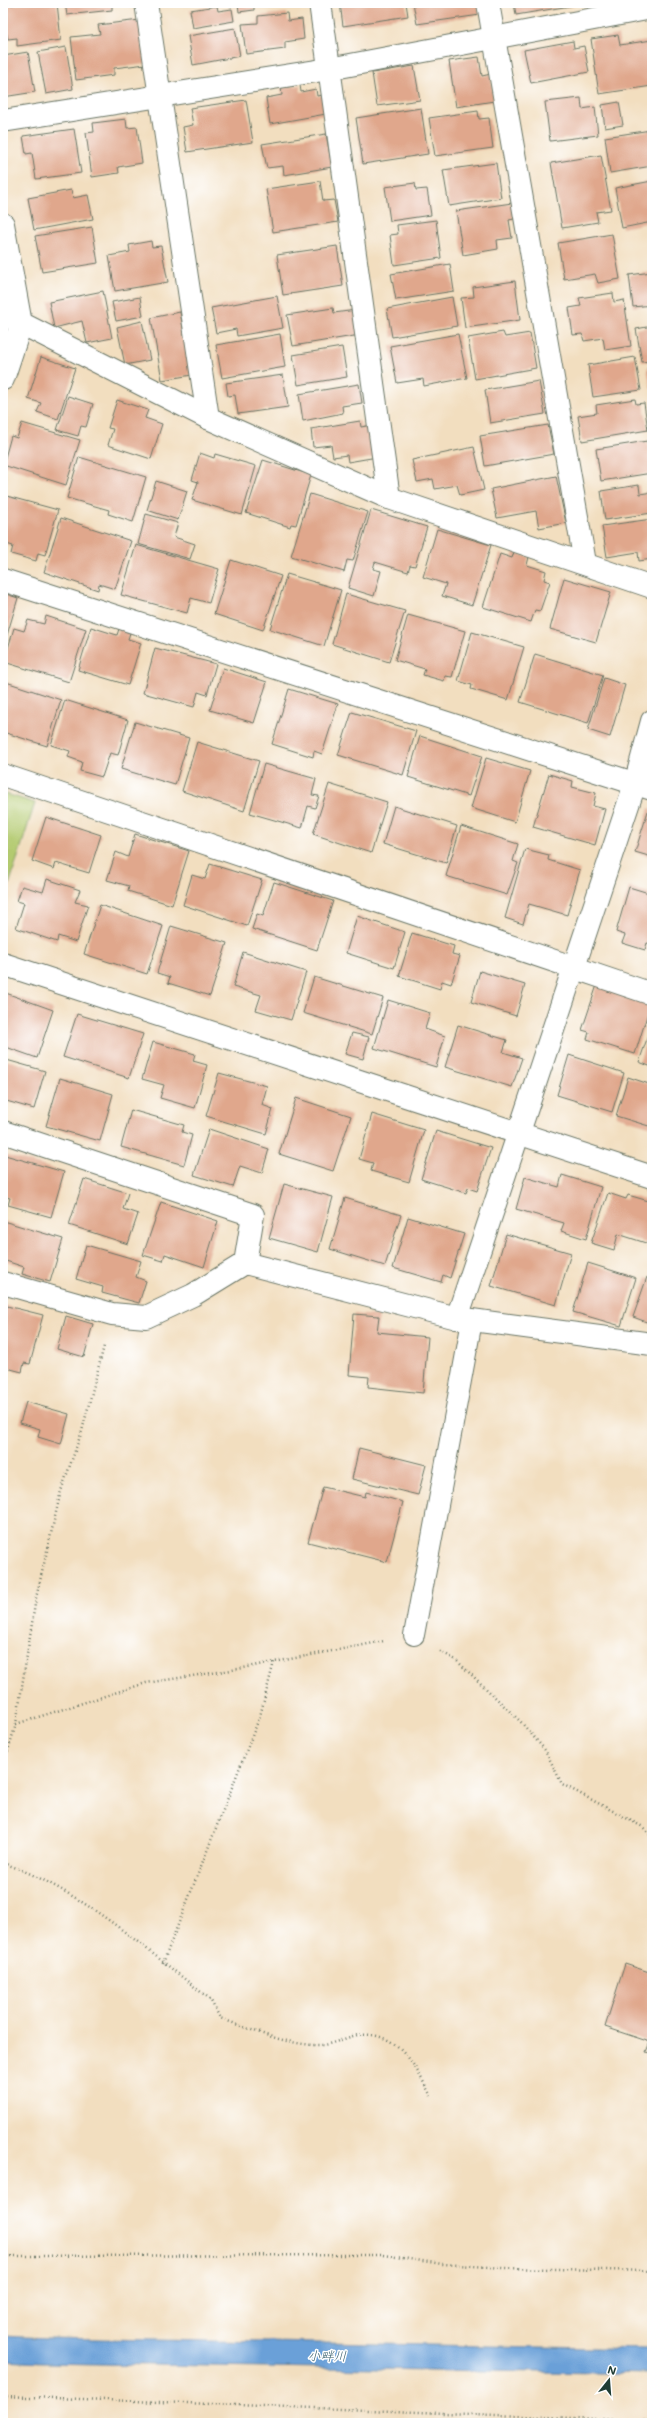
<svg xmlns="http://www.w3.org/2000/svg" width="655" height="2426" font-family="Mali,'Klee One',sans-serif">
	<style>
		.green { fill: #b3ca6f; stroke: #698452 }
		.water { fill: #6aa0d8; stroke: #446e86 }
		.building { fill: #e0a78c }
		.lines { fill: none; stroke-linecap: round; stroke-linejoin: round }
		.service-casing { stroke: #697565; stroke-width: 22 }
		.minor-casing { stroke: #697565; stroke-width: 24 }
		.path { stroke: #697565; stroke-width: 2.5; stroke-dasharray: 1 3; stroke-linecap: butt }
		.service { stroke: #fff; stroke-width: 20 }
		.minor { stroke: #fff; stroke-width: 22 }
		.labels { text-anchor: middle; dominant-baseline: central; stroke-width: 3; stroke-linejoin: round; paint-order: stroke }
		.water-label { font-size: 13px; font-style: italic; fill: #39606d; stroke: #fff }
	</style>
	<rect width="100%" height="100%" fill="#fff"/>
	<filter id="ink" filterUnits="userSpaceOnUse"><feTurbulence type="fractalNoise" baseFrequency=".025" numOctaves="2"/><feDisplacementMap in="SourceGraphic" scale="8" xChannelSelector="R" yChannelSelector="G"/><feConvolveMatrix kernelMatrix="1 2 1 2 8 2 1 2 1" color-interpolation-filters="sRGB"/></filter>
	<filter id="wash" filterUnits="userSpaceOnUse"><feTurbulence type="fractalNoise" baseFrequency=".012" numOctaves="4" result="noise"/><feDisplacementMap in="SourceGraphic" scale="16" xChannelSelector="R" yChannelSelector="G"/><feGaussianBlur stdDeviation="0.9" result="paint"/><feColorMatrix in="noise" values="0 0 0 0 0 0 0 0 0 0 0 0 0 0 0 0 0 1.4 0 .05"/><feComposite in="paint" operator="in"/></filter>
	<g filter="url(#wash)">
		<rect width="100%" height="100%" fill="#f2debf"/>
		<polygon class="green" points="3,793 35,803 3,904"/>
		<polygon class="water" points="3,2336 47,2338 652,2349 652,2374 43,2363 3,2361"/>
		<g id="blocks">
			<g class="building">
				<polygon points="27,3 57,3 61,40 17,46 17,38 8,39 6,31 3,31 3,6"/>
				<polygon points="65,3 112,3 112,10 67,15"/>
				<polygon points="238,3 254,3 254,10 239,12"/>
				<polygon points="340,3 406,3 408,16 343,26"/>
				<polygon points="413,3 478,3 480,15 417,24"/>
				<polygon points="514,3 576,3 576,5 516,15"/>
				<polygon points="217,6 218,11 232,9 234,21 193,28 190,10"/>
				<polygon points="287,13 288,21 302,19 304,39 285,42 285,49 246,54 242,24 258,23 258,16"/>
				<polygon points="140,20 146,64 114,68 114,75 76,80 71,37 100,34 98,25"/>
				<polygon points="235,28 240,56 193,65 188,36"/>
				<polygon points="618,35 620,45 652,40 652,86 599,94 591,39"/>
				<polygon points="573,41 574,48 584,46 589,72 531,83 524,50"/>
				<polygon points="66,47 73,89 46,94 38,52"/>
				<polygon points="28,52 35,92 3,97 3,56"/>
				<polygon points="479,57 482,76 491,74 494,101 456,107 449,61"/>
				<polygon points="414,66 420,100 377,106 372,73"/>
				<polygon points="300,85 301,92 316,89 317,96 323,95 326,114 270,124 266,98 282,95 281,88"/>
				<polygon points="581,98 582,109 595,107 598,135 550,141 545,102"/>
				<polygon points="246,100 253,142 187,152 183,127 193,125 190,108"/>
				<polygon points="619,102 623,125 605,128 602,105"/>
				<polygon points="421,108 428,154 363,164 356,118"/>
				<polygon points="478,111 479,119 489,118 493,148 435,156 429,118"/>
				<polygon points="126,119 127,128 137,127 142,163 118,167 119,173 92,177 86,133 94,132 93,123"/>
				<polygon points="74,129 81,173 36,179 32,153 26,154 23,136"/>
				<polygon points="651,130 652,166 610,173 605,137"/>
				<polygon points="326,134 332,167 284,175 283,166 267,168 262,144"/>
				<polygon points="601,155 611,210 596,212 598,222 562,228 551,163"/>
				<polygon points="496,163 501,198 449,206 443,170"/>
				<polygon points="320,181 323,201 334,200 338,222 273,232 266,189"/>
				<polygon points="652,181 652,222 622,228 615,188"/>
				<polygon points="415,183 416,190 427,189 431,215 390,221 385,187"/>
				<polygon points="71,190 73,198 88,195 93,219 34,230 28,198"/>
				<polygon points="512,203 514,219 509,220 512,238 497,240 498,249 463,255 456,211"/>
				<polygon points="436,220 441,258 394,265 390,235 398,234 397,225"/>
				<polygon points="92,227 98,263 42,272 35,236"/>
				<polygon points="612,234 620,279 598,283 595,274 564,279 558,243"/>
				<polygon points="151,241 152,247 161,246 168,282 115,291 109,256 130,252 129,245"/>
				<polygon points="337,246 343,286 283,295 277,255"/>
				<polygon points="450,264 454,291 396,300 391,274"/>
				<polygon points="652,272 652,305 633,307 629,275"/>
				<polygon points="515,281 520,320 465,328 461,298 474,297 473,287"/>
				<polygon points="103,291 112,338 87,343 82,321 54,328 49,302"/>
				<polygon points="613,293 614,302 624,300 631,346 605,350 603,338 584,341 582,334 573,335 569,308 581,306 579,298"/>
				<polygon points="277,296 283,328 237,336 236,329 216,333 211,308"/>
				<polygon points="140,297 143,316 116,321 112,302"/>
				<polygon points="452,297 457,326 392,337 387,309"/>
				<polygon points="333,308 334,313 356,310 360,335 293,346 287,315"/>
				<polygon points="180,312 192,375 162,380 151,318"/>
				<polygon points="142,321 150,360 125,365 117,327"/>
				<polygon points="652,326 652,361 642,362 636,329"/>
				<polygon points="503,332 505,337 530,333 536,368 475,379 468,338"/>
				<polygon points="280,334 285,367 222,378 216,345"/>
				<polygon points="458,334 467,378 424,386 423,379 397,383 390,346"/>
				<polygon points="342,347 347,377 298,385 293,355"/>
				<polygon points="41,357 75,368 58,419 37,412 41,403 28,399"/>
				<polygon points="635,357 641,390 593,397 588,365"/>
				<polygon points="652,367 652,389 651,389 647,368"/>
				<polygon points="283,375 288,407 238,414 235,395 228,396 226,383"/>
				<polygon points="539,381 545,414 490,423 485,390"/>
				<polygon points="359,384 362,403 342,406 343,413 303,421 299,394"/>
				<polygon points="68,396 93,404 86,427 81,426 78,436 57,430"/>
				<polygon points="635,399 636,404 644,403 648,430 582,441 578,416 597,413 596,405"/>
				<polygon points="117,400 148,410 145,418 162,424 151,459 108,445 113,429 108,428"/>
				<polygon points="360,421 361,427 372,425 377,457 348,462 347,455 333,457 331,445 313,447 311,429"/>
				<polygon points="22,423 80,440 66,485 3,465 11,436 17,438"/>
				<polygon points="548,425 554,454 485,466 480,436"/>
				<polygon points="647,441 652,473 601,481 596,449"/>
				<polygon points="474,447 484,490 460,495 457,485 435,489 433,479 417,482 412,460"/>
				<polygon points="200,453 214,458 215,454 256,466 242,515 192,500 198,482 192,480"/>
				<polygon points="79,457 146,477 133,522 108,514 109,510 67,498"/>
				<polygon points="263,460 311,475 296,525 291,524 290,527 246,513"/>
				<polygon points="556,476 566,523 539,528 536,511 497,518 491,489"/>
				<polygon points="156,481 187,491 178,520 147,510"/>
				<polygon points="639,485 640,494 652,492 652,513 605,520 601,491"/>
				<polygon points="310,494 368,512 353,561 347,560 344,572 291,556"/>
				<polygon points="3,495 58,510 45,555 38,553 36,561 11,554 13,546 3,543"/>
				<polygon points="371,510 427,527 415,566 410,565 408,572 375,562 373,569 381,571 374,596 348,588"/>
				<polygon points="146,514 178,523 174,537 195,544 190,559 138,544"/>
				<polygon points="61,518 131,541 115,589 99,584 98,590 44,572"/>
				<polygon points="652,519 652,559 639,561 638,552 607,557 602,526"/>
				<polygon points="437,529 491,545 472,605 442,596 446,584 423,577"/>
				<polygon points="136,545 219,569 209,603 191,598 187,613 121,595"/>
				<polygon points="514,552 529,557 527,565 546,571 544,580 550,582 540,611 535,610 531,622 483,607 500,554 512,558"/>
				<polygon points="231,560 281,576 263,630 214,614"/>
				<polygon points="287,574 341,590 324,646 270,629"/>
				<polygon points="564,578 611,592 596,642 550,629"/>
				<polygon points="3,593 18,598 5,642 3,642"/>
				<polygon points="346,594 405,611 389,662 332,644"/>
				<polygon points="408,615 465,631 452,677 445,676 444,681 423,675 425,669 395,660"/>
				<polygon points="46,616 86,629 69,682 4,662 14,628 24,631 28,620 44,624"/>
				<polygon points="91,627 117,635 119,629 130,633 128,639 141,643 128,685 78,670"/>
				<polygon points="472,632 524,647 508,700 471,689 472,685 458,681"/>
				<polygon points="155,648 216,664 207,695 198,692 194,707 143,693"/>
				<polygon points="535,654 603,675 588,723 520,702"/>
				<polygon points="223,668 267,682 254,723 210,710"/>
				<polygon points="604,678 625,685 610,737 588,730"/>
				<polygon points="3,681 61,700 47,746 3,732"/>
				<polygon points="289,689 338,704 322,754 314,751 313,757 272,744"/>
				<polygon points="65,700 128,720 118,755 110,753 102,777 80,771 82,762 68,757 70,751 51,745"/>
				<polygon points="352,712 416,731 403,775 338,755"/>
				<polygon points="135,722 189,738 175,785 121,769"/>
				<polygon points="420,736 482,756 469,796 408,777"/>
				<polygon points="197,742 259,761 244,811 182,791"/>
				<polygon points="486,758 530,771 515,822 471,808"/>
				<polygon points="264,764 316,779 312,795 319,796 315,808 308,806 302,828 250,813"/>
				<polygon points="549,774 573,781 572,787 596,793 593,806 605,809 595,845 533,827"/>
				<polygon points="329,784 387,802 371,853 313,834"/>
				<polygon points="394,806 457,826 446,863 383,844"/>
				<polygon points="649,808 652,809 652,857 635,852"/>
				<polygon points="46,817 101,835 89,873 56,863 54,869 32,861"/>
				<polygon points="461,826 518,844 513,861 518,863 507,895 446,876"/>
				<polygon points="135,834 189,851 172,905 128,891 129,886 107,880 116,852 128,857"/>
				<polygon points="525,849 549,855 548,860 580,870 567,915 529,904 523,924 505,918"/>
				<polygon points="210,864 262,880 247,926 183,905 192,875 205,879"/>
				<polygon points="47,879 80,890 75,902 88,905 76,942 58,936 57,942 16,928 24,903 17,901 22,886 43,892"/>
				<polygon points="274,882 333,901 317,950 252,929 257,914 263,916"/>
				<polygon points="629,887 652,894 652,944 647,943 645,950 622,943 625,935 616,932"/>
				<polygon points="100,905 163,926 147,974 84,954"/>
				<polygon points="357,916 405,932 394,968 346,953"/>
				<polygon points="171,926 227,943 210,996 168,983 170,977 157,973"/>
				<polygon points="412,933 454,946 452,954 460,956 451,984 442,981 440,989 399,976"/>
				<polygon points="243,952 306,972 291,1020 256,1010 261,995 233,987"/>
				<polygon points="480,971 525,985 516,1016 471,1002"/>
				<polygon points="314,977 383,998 372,1034 303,1013"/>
				<polygon points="597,985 651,1003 635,1054 587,1039 589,1032 582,1030"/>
				<polygon points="3,992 53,1010 37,1058 3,1046"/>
				<polygon points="388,1000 430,1013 425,1029 445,1036 436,1067 374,1048"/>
				<polygon points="77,1014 143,1034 129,1078 63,1057"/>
				<polygon points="652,1024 652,1067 639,1062"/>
				<polygon points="458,1025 507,1040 503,1052 522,1058 512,1087 445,1067"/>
				<polygon points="352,1033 369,1037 363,1059 345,1054"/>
				<polygon points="153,1042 195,1054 193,1061 207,1065 195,1108 160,1098 164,1085 142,1079"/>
				<polygon points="569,1055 624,1073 612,1112 557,1095"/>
				<polygon points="3,1059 45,1071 34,1109 3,1100"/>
				<polygon points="219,1073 267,1086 262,1105 273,1109 266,1134 206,1116"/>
				<polygon points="628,1077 652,1085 652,1127 616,1116"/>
				<polygon points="60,1078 113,1094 100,1141 46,1126"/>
				<polygon points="296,1098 351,1116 333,1171 279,1154"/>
				<polygon points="131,1110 184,1125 182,1132 192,1135 184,1165 121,1147"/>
				<polygon points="372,1114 424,1130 409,1182 371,1171 373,1163 359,1159"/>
				<polygon points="209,1129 269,1149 262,1173 240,1166 233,1187 194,1175"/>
				<polygon points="436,1131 491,1148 477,1191 468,1188 466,1193 421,1179"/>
				<polygon points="5,1155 64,1172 51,1217 8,1205 10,1198 3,1196"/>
				<polygon points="562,1175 601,1187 586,1239 561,1231 564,1223 516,1209 525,1177 559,1187"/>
				<polygon points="84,1179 128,1193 123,1209 138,1214 128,1244 69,1225"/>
				<polygon points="284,1184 333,1197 318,1252 269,1238"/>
				<polygon points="608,1193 626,1199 628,1195 652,1202 652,1245 618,1234 614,1250 591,1243"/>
				<polygon points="345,1198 401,1215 385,1266 330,1249"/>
				<polygon points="161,1202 218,1221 204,1267 165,1254 163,1261 143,1255"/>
				<polygon points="408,1217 464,1234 450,1278 443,1275 441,1282 393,1268"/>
				<polygon points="3,1221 63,1239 50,1282 22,1274 24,1267 3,1260"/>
				<polygon points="506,1234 571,1253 556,1305 491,1286"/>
				<polygon points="86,1245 141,1261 136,1277 146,1281 139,1303 102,1293 103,1287 76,1279"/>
				<polygon points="588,1263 636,1278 621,1326 573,1312"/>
				<polygon points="647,1277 652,1279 652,1324 633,1317"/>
				<polygon points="3,1305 43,1315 30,1364 24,1363 22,1372 3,1367"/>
				<polygon points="354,1314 379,1316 377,1332 428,1337 423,1393 368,1387 369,1377 349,1375"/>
				<polygon points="66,1316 93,1324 84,1357 57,1349"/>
				<polygon points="26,1402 69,1414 61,1444 38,1437 40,1429 20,1423"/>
				<polygon points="359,1448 426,1465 418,1495 352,1479"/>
				<polygon points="323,1487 365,1497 366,1492 403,1502 387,1562 308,1542"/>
				<polygon points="625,1964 652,1973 652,2053 646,2052 650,2042 605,2027"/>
			</g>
		</g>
	</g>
	<g filter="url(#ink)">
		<use href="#blocks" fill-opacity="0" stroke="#697565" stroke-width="1"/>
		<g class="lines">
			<defs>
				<polyline id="service" points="414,1635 472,1321"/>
				<g id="minor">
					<polyline points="146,3 208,418"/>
					<polyline points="320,3 389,498"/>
					<polyline points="488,3 585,563"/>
					<polyline points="3,121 329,69 652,8"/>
					<polyline points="3,224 21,324 3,379"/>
					<polyline points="3,314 208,418 389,498 652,587"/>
					<polyline points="3,580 652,789"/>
					<polyline points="3,775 652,994"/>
					<polyline points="3,964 652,1177"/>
					<polyline points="3,1132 253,1215 245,1263"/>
					<polyline points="3,1283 112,1314 146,1317 193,1295 245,1263 457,1318 652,1344"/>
					<polyline points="457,1318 635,784 652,721"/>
				</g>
			</defs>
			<use href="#service" class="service-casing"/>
			<use href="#minor" class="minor-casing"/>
			<g class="path">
				<polyline points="440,1651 456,1660 520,1721 545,1750 562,1784 643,1827 652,1837"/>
				<polyline points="16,1724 146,1683 238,1669 384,1641"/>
				<polyline points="3,1767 16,1724 36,1598 61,1491 82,1431 104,1346"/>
				<path d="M3,1863C82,1890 145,1949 210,1999L220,2018C252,2030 288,2046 322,2045C334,2044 346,2037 358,2035C400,2031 414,2065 431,2096"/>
				<polyline points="163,1963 260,1716 274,1662"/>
				<polyline points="3,2256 383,2255 442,2264 504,2268 652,2271"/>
				<polyline points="3,2396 652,2421"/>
			</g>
			<use href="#service" class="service"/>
			<use href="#minor" class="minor"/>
		</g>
	</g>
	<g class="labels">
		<g class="water-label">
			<text transform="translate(327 2355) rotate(1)">小畔川</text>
		</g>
	</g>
	<rect width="655" height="2426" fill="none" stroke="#fff" stroke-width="16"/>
	<g transform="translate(609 2380) rotate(17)" stroke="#ffffff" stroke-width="3" paint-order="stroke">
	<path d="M0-3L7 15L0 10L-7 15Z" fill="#1f3d34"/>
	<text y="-6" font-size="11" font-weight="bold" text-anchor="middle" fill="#1f3d34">N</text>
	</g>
</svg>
